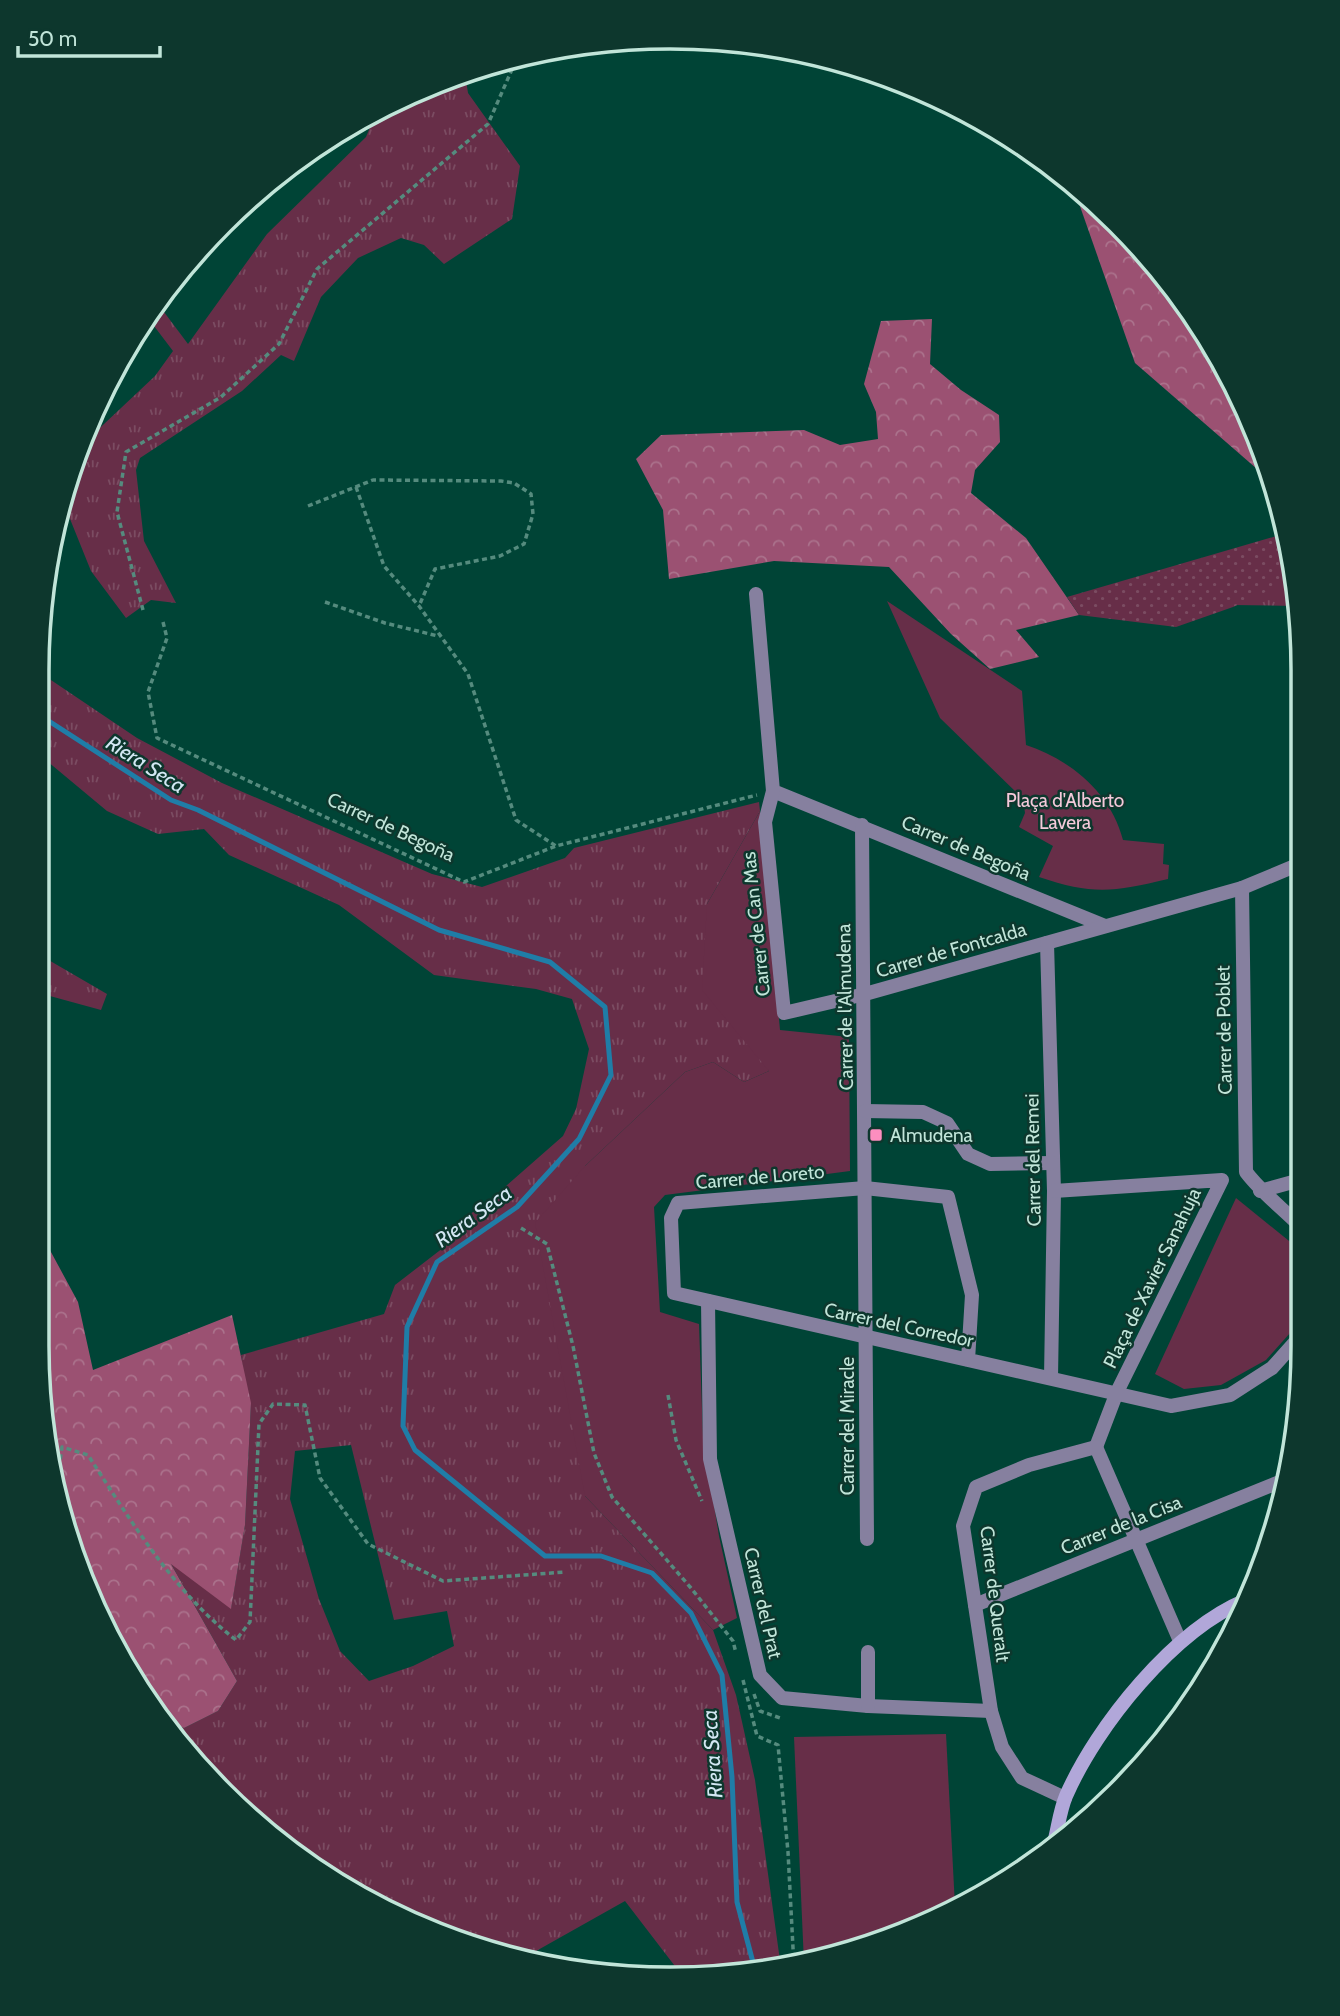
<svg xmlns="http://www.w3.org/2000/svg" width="1340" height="2016" font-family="Cabin,sans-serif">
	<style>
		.grass { fill: url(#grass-tufts); fill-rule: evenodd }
		.forest { fill: url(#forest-crowns) }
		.park { fill: #672e48 }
		.garden { fill: url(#garden-dots) }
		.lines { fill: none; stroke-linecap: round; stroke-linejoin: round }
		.stream { stroke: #1f7da7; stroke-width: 5 }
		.path { stroke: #558b7e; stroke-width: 3.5; stroke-dasharray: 5 3.5; stroke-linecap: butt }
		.street { stroke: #86809f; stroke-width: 14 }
		.secondary { stroke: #b1a7d9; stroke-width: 14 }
		.poi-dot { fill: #fd8ebf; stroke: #0d372d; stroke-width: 2.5 }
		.labels { text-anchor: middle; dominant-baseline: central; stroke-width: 5; stroke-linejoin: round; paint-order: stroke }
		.park-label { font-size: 19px; fill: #f5c9da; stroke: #0d372d }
		.street-label { font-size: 19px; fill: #c1e5d9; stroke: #0d372d }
		.poi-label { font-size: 19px; fill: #c1e5d9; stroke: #0d372d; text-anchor: start }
		.water-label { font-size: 21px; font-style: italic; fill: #d3e7f3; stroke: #0d372d }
		.rim { fill: none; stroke: #c1e5d9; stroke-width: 3.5 }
	</style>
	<defs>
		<pattern id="grass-tufts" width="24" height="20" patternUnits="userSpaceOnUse" patternTransform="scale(1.75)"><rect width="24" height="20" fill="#672e48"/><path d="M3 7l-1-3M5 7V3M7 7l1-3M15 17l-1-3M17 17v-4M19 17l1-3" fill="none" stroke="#7b4c62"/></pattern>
		<pattern id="forest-crowns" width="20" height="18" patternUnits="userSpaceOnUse" patternTransform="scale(1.75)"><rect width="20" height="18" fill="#9b5172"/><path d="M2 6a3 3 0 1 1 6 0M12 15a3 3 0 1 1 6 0" fill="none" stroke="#ab728c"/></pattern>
		<pattern id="garden-dots" width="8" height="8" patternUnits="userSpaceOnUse" patternTransform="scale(1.75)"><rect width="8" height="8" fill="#672e48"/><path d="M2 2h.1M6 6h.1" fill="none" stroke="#7b4c62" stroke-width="1.8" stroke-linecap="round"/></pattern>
	</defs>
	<rect width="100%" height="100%" fill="#004436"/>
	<g class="grass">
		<polygon points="465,74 468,93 520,166 512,219 444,264 424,245 401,238 358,258 321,297 294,361 281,355 242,391 140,458 136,470 144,541 176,603 151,600 126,618 91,571 66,509 87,440 155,376 173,351 151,322 161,308 188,344 267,234 366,137 376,113 427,85"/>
		<polygon points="1294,578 1297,606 1233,605"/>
		<path d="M42,674L137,738L222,783L432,874L482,887L565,858L574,848L759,802L760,811L707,904L769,1071L744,1082L713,1062L685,1072L585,1166V1496L713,1630L736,1695L755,1780L781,1968L681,1974L625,1901L529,1955L466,1937L459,1938L428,1931L284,1848L165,1720L184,1728L218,1711L237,1681L170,1562L231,1608L245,1525L251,1403L247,1400L241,1355L384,1314L395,1285L452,1241L449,1229L490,1200L563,1136L576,1109L589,1049L572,999L536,989L434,975L339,905L229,855L204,829L158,834L107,811L41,756ZM351,1445L394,1620L447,1611L454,1646L413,1666L369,1681L340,1651L319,1599L290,1499L295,1451Z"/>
		<polygon points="40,955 107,994 101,1010 39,993"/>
	</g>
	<g class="forest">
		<path d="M1079,190C1170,265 1237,369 1272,482L1135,363L1075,192Z"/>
		<polygon points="932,319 930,364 961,390 999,415 1000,442 975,470 971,493 1026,538 1079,615 1016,630 1039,657 990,669 951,634 889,567 774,561 669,579 663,510 636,459 661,435 804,430 840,445 878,439 876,412 864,384 881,321"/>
		<polygon points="38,1228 78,1302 93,1370 232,1315 251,1403 245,1525 231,1609 171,1564 237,1681 218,1711 184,1728 165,1720 144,1698 70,1549 37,1346"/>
	</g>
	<g class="park">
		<path d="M887,601L1022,691L1026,745C1071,760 1111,793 1123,840L1164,844L1163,864L1169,865L1168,879C1114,892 1092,895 1039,877L1053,846L1019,827L1025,813L1023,799L940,718Z"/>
		<polygon points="760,811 780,1030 849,1037 850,1171 665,1195 654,1207 660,1312 699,1324 703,1437 719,1536 737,1618 713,1630 585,1496 535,1223 585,1166 685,1072 713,1062 744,1082 769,1071 702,990 707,904"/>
		<polygon points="1236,1198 1299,1249 1299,1323 1266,1360 1221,1385 1184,1389 1155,1374"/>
		<polygon points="946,1734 955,1906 804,1963 794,1737"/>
	</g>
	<polygon class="garden" points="1287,533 1294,579 1233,607 1176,627 1079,615 1067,597"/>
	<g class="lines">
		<polyline class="stream" points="41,716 171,800 198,810 439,930 550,962 605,1007 611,1075 579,1139 517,1207 437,1262 407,1327 403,1426 415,1450 545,1556 601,1556 652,1573 691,1613 722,1675 732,1777 737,1902 755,1970"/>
		<g class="path">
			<polyline points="356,487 384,566 419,606 468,674 516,820 556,846"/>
			<polyline points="308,506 373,480 501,481 514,483 531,494 533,514 524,544 500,556 435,569 419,606"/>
			<polyline points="325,602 385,623 438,636"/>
			<polyline points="143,610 117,512 126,452 221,397 279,344 317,269 488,124 517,58"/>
			<polyline points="163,622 167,638 148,692 157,738 464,882 556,846 757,795"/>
			<polyline points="521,1228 547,1244 573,1346 594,1453 612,1497 691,1588 733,1641 736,1653"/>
			<polyline points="668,1395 676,1440 702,1501"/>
			<path d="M58,1476L62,1447L88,1455C131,1521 173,1591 236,1640L250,1622L259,1424L273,1404L305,1405L320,1478L368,1544L443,1581L565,1572"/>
			<polyline points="743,1680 757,1736 778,1745 788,1852 794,1967"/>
			<polyline points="754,1694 760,1711 783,1719"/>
		</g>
		<g class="street">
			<polyline points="756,594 773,791 1105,926"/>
			<polyline points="773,791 765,822 784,1013 865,994 1242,888 1302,863"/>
			<polyline points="862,825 867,1539"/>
			<path d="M1242,888L1246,1172C1261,1192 1281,1207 1299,1225"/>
			<polyline points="1047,943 1054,1191 1051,1378"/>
			<polyline points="865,1111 923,1112 947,1123 968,1154 990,1164 1053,1163"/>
			<polyline points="1054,1191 1222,1180 1117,1392 1096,1447"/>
			<polyline points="1260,1191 1300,1180"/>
			<polyline points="708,1301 710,1459 760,1675 782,1698 868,1706 991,1711"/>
			<polyline points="968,1360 972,1295 948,1197 865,1188 678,1203 671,1218 674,1293 1171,1406 1230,1395 1272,1368 1298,1339"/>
			<polyline points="1096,1447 1180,1641"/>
			<polyline points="975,1605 1282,1481"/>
			<polyline points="868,1652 868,1706"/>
			<polyline points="1065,1798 1022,1778 1002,1747 991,1711 963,1526 976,1487 1029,1465 1096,1447"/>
		</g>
		<path class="secondary" d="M1054,1843C1058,1828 1060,1810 1066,1796C1097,1725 1174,1630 1246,1600"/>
	</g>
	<rect class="poi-dot" x="869" y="1128" width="14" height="14" rx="3.5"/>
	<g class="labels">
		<g class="park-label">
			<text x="1065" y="800">Plaça d'Alberto<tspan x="1065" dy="22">Lavera</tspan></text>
		</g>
		<g class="street-label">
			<text transform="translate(391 827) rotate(25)">Carrer de Begoña</text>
			<text transform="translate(966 848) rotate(23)">Carrer de Begoña</text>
			<text transform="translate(756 924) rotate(-96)">Carrer de Can Mas</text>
			<text transform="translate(951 950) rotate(-16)">Carrer de Fontcalda</text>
			<text transform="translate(845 1007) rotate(-91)">Carrer de l'Almudena</text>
			<text transform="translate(1224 1030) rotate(-91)">Carrer de Poblet</text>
			<text transform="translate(1033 1160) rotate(-91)">Carrer del Remei</text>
			<text transform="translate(760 1177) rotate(-5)">Carrer de Loreto</text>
			<text transform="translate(1152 1278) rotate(-64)">Plaça de Xavier Sanahuja</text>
			<text transform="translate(899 1325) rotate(12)">Carrer del Corredor</text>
			<text transform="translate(847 1426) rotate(-90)">Carrer del Miracle</text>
			<text transform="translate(1121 1525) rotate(-22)">Carrer de la Cisa</text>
			<text transform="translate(995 1594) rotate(83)">Carrer de Queralt</text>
			<text transform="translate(763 1603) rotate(77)">Carrer del Prat</text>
		</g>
		<g class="poi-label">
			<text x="890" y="1135">Almudena</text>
		</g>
		<g class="water-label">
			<text transform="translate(146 764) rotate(32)">Riera Seca</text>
			<text transform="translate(473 1216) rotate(-36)">Riera Seca</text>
			<text transform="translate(712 1754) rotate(-94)">Riera Seca</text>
		</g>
	</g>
	<path d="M0 0H1340V2016H0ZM670 49H670A621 621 0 0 1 1291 670V1346A621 621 0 0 1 670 1967H670A621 621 0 0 1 49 1346V670A621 621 0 0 1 670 49Z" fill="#0d372d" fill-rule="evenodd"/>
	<path class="rim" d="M670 49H670A621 621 0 0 1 1291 670V1346A621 621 0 0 1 670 1967H670A621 621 0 0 1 49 1346V670A621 621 0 0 1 670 49Z"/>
	<path d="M18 46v10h142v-10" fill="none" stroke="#c1e5d9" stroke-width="3.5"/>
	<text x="28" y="46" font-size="21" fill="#c1e5d9" stroke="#0d372d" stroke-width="5" paint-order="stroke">50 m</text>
</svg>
